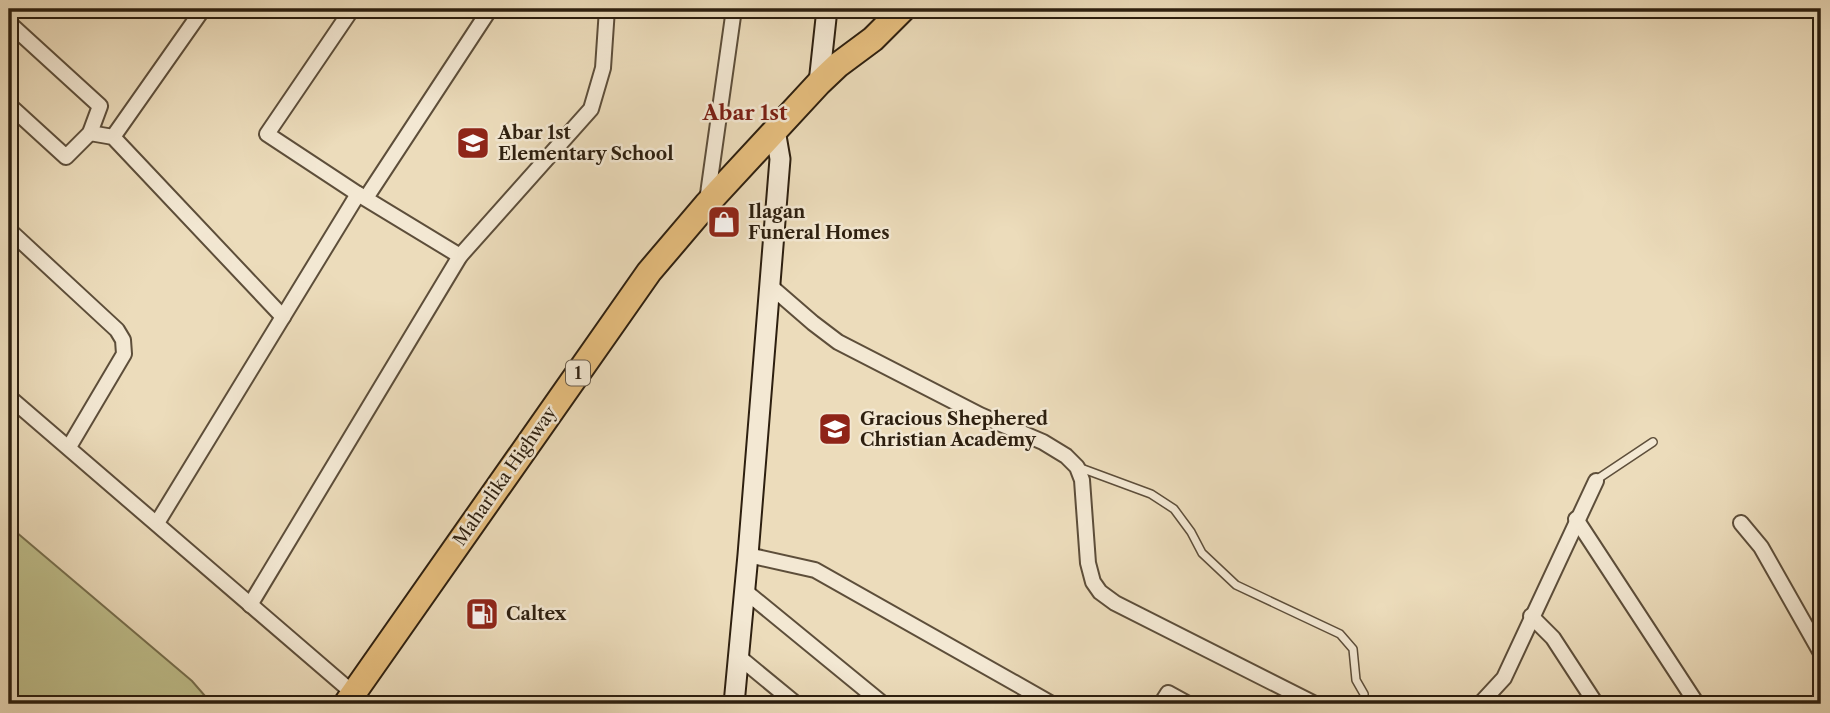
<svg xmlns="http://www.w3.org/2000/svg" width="1830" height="713" font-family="'Libre Caslon Text',serif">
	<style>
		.green { fill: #bebe8b; stroke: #766e4d; stroke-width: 2 }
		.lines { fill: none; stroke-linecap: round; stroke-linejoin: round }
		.lane-casing { stroke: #5d4e3a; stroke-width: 10 }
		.street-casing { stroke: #5d4e3a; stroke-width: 18 }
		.secondary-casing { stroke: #2d1f0f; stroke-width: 23 }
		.highway-casing { stroke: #2d1f0f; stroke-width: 28 }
		.lane { stroke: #f3e8d3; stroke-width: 7 }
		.street { stroke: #f3e8d3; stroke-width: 14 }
		.secondary { stroke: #f3e8d3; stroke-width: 19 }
		.highway { stroke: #e6be7e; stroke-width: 24 }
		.labels { text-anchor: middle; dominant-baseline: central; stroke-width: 5; stroke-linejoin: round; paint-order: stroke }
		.shield { fill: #f3e8d3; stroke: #685b4a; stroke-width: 2 }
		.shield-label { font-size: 16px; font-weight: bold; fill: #2d1f0f }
		.poi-label { font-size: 18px; font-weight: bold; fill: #2d1f0f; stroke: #f3e8d3; text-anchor: start }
		.street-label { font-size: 18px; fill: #2d1f0f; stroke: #f3e8d3 }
		.quarter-label { font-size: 21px; font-weight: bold; fill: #7a1f14; stroke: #f3e8d3 }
	</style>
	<rect width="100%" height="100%" fill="#ecdcbb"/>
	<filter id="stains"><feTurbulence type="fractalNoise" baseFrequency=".00286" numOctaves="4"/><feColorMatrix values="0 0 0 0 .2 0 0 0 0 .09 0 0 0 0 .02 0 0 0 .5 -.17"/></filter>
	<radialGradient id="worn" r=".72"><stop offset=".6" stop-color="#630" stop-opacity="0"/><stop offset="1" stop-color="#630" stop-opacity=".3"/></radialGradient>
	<polygon class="green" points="9,526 192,681 212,704 9,704"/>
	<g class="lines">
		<defs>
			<g id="lane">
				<polyline points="1078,467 1151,494 1174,509 1191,532 1202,553 1236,585 1340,634 1353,649 1356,680 1364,694"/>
				<polyline points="1596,480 1653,442"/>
			</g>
			<g id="street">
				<polyline points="352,9 267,134 358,194 460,256"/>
				<polyline points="9,23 100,106 90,133 66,157 9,105"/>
				<polyline points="90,133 113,137 283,317"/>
				<polyline points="113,137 203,9"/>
				<polyline points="366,198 490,9"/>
				<polyline points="707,201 734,9"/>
				<polyline points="9,230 117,330 123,340 124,354 69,447"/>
				<polyline points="768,284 813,323 838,342 980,415 1043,442 1066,456 1077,467 1082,480 1088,563 1093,582 1100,592 1115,603 1315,704"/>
				<polyline points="9,397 353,693"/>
				<polyline points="1576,519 1697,704"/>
				<polyline points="157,523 358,194"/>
				<polyline points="1741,523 1761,547 1821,653"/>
				<polyline points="748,555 815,570 1052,704"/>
				<polyline points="745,591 883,704"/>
				<polyline points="250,605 460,256 591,109 603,68 607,9"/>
				<polyline points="1531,616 1553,638 1596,704"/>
				<polyline points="739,657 796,704"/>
				<polyline points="1161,704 1168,693 1188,704"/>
				<polyline points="1480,704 1504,678 1596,481"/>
			</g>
			<g id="secondary">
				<polyline points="819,83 827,9"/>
				<polyline points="734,704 748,555 780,159 775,130"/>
			</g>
			<polyline id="highway" points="346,704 649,272 706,205 819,83 838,65 873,39 903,9"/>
		</defs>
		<use href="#lane" class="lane-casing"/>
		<use href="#street" class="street-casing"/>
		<use href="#secondary" class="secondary-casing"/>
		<use href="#highway" class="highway-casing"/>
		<use href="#lane" class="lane"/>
		<use href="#street" class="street"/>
		<use href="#secondary" class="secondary"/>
		<use href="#highway" class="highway"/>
	</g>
	<defs>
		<symbol id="school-square" viewBox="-11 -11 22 22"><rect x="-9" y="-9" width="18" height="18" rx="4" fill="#8f2418" stroke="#f3e8d3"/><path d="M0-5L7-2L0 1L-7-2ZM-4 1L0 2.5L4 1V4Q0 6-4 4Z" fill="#fff"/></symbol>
		<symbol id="shop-square" viewBox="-11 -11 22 22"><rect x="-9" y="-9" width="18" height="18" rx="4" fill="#8f2418" stroke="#f3e8d3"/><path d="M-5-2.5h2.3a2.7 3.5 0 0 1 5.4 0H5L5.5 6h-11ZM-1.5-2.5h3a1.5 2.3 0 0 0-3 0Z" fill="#fff"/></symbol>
		<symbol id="fuel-square" viewBox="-11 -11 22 22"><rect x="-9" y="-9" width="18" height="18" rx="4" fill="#8f2418" stroke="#f3e8d3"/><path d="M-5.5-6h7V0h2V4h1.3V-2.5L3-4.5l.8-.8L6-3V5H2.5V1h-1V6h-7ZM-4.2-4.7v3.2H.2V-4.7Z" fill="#fff"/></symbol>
	</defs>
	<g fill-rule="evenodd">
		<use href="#school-square" x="454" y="124" width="38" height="38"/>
		<use href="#shop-square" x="705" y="203" width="38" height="38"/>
		<use href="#school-square" x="816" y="410" width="38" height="38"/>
		<use href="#fuel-square" x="463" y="595" width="38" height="38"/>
	</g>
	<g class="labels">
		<rect class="shield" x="566" y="360.5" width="24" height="25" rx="5"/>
		<g class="shield-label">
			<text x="578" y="373">1</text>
		</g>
		<g class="poi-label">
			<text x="498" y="133">Abar 1st<tspan x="498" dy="21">Elementary School</tspan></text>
			<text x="748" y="212">Ilagan<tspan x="748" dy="21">Funeral Homes</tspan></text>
			<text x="860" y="419">Gracious Shephered<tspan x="860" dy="21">Christian Academy</tspan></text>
			<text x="506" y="614">Caltex</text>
		</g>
		<g class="street-label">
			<text transform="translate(505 476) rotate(-55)">Maharlika Highway</text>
		</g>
		<g class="quarter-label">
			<text x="745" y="112">Abar 1st</text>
		</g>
	</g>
	<rect width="1830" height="713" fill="none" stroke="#ecdcbb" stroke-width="35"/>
	<rect x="10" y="10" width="1809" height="692" fill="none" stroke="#2d1f0f" stroke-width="3.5"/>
	<rect x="18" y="18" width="1795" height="678" fill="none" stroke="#2d1f0f" stroke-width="2"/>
	<rect width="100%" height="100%" filter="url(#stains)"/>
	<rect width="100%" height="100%" fill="url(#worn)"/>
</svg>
